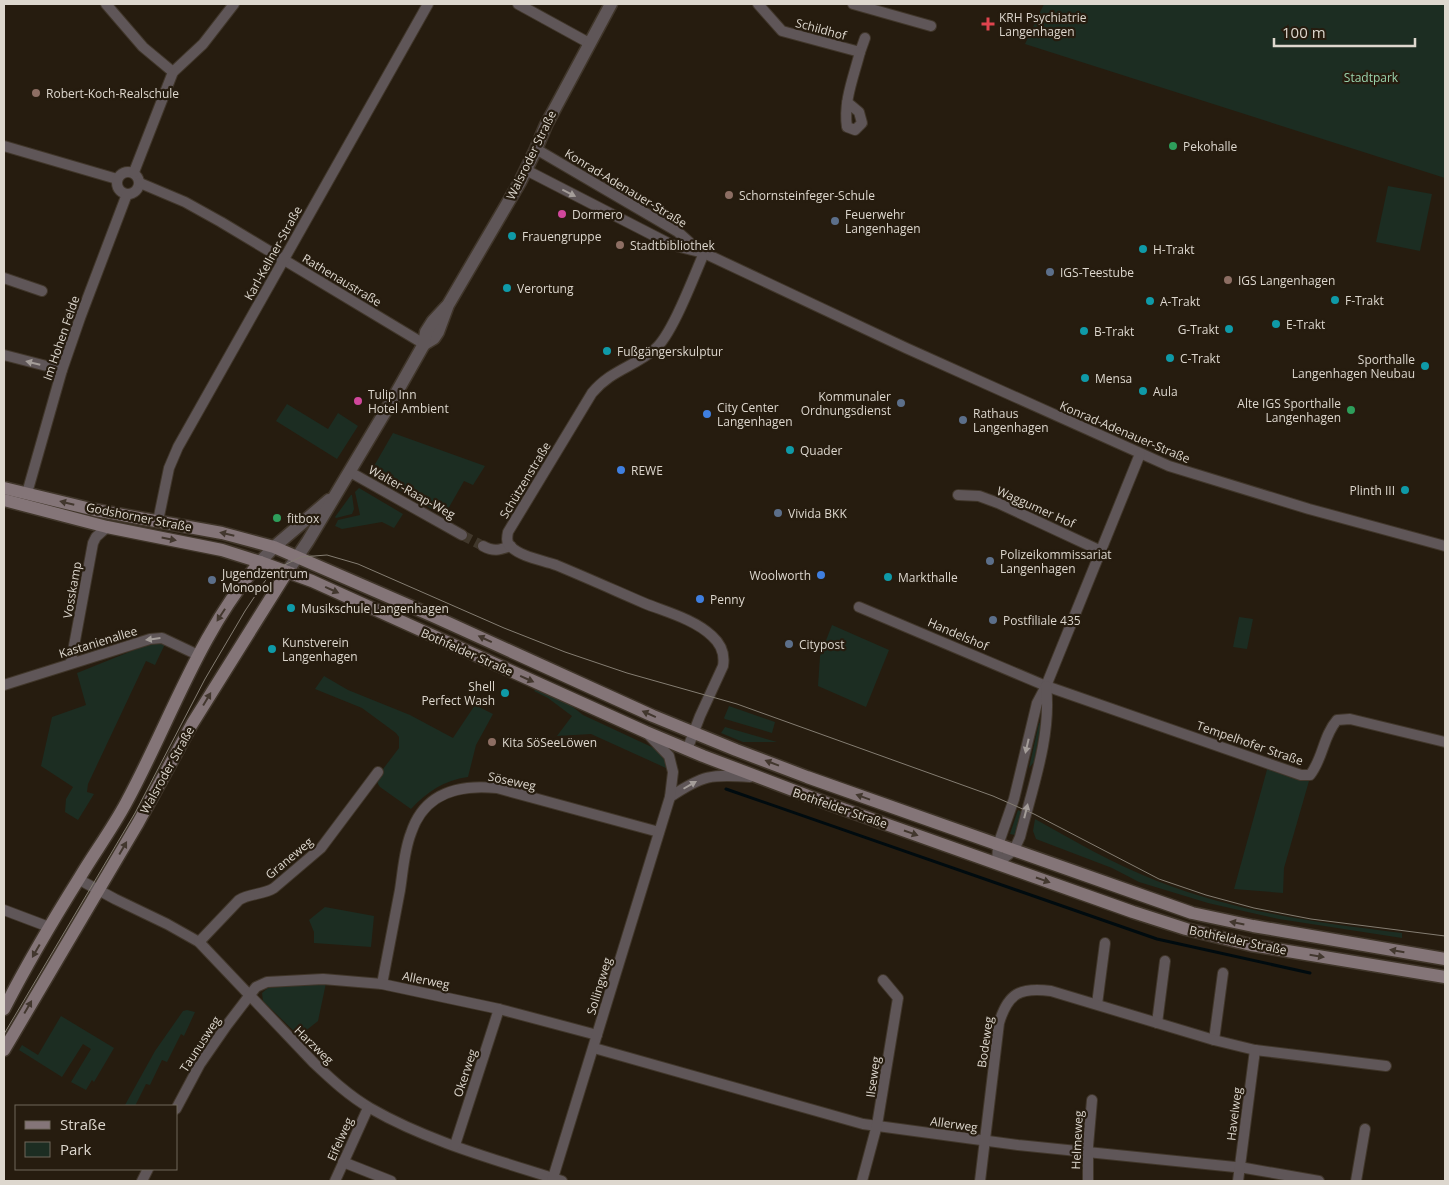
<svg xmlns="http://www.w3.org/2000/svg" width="1449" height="1185" font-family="'Open Sans',sans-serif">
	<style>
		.green { fill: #1c2d22 }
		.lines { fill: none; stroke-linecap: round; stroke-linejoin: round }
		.stream { stroke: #000b0f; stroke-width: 3 }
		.minor-tunnel { stroke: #41382c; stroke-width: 10; stroke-dasharray: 10 5; stroke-linecap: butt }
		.minor-casing { stroke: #40362a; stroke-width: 12 }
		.tertiary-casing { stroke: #40362a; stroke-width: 15 }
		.secondary-casing { stroke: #40362a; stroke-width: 15 }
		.minor { stroke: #5f5658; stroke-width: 10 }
		.tertiary { stroke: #5f5658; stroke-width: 12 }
		.secondary { stroke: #847578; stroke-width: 12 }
		.tram { stroke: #847d72; stroke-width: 1 }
		.oneway { fill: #a49d99 }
		.oneway2 { fill: #42372e }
		.health-dot { fill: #e0444e; stroke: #261c0f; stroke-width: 2 }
		.education-dot { fill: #8d6e63; stroke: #261c0f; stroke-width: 2 }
		.leisure-dot { fill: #2e9e5b; stroke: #261c0f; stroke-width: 2 }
		.hotel-dot { fill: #d1479c; stroke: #261c0f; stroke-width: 2 }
		.service-dot { fill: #5c6f8a; stroke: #261c0f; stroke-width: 2 }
		.culture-dot { fill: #0f9aa8; stroke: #261c0f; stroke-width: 2 }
		.shop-dot { fill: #3f7fe0; stroke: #261c0f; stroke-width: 2 }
		.labels { text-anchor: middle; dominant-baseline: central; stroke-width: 4.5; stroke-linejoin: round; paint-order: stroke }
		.poi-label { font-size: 12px; fill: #ddd7ce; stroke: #261c0f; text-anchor: start }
		.street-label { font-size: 12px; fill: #ddd7ce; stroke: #261c0f }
		.park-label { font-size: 12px; fill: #9bd4ae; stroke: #261c0f }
	</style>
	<rect width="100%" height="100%" fill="#261c0f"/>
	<g class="green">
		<polygon points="1044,4 1445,4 1445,178 1025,44"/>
		<polygon points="1388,186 1432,194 1420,251 1376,242"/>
		<polygon points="287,404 328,429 338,413 358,426 337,459 276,421"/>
		<polygon points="393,433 485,466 473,485 464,481 444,516 370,473"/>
		<polygon points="359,488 403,514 394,528 382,522 342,529 335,526 338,520 360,515 355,492"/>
		<polygon points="351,495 352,495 354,509 352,514 336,518 335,517"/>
		<polygon points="1239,617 1253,619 1247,649 1233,647"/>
		<polygon points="832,625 889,650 866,707 818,686 820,656"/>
		<polygon points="154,642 165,644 155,665 146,661 88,784 87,792 94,794 78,820 65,812 66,799 73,787 41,766 52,717 86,705 77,673"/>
		<path d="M324,676L348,690L410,715L453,738L475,705L493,714L476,745L468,777C444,780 427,792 411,809L380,787L378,784L377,777L399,748V737L396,733L362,708L315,689Z"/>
		<polygon points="537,688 569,704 583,715 656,749 665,757 666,768 591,734 557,736 572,716 548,698 534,691"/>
		<polygon points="729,706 775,722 772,733 725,719 724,718"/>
		<polygon points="1039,723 1041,723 1034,762 1029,768"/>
		<polygon points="725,727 777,742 743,742 721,733"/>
		<polygon points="1268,766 1309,781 1284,868 1283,893 1234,889"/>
		<polygon points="1018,810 1022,812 1015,835 1010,834"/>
		<path d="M1035,819C1074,841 1114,864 1157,881C1236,912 1319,923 1402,933V938L1279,919L1208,903L1139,882L1112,868L1036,839L1033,831Z"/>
		<polygon points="325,907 374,916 371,947 314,943 314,932 309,920"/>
		<polygon points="326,983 318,1021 299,1036 263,1001 262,993 268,988"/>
		<polygon points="187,1010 195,1012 184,1036 181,1034 167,1062 162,1060 150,1085 146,1084 135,1106 125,1105 155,1051 183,1011"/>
		<polygon points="61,1016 114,1048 94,1082 92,1080 86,1090 71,1082 91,1049 83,1044 62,1077 19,1050 22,1045 38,1055"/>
	</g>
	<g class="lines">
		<polyline class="stream" points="726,789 1157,939 1310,973"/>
		<polyline class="minor-tunnel" points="462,535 483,546"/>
		<defs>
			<g id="minor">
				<polyline points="106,4 143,47 173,72"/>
				<polyline points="518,4 589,43"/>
				<polyline points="758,4 782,31 860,52 865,38"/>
				<polyline points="853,4 931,26"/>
				<path d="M847,102L859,112L862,123L855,130L847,127C843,102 854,76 860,52"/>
				<polyline points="4,146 117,179"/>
				<polyline points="536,149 678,232 698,250"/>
				<polyline points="526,170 672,245 704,253 906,348 1169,466 1309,509 1445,546"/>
				<circle cx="128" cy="183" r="11"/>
				<polyline points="134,172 173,72 203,44 234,4"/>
				<polyline points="140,183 185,202 221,222 424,344"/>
				<polyline points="4,278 42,291"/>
				<polyline points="4,355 62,370"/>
				<polyline points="350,472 462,535"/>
				<polyline points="27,493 62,370 80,318 127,194"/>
				<polyline points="958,495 979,496 998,503 1101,551"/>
				<polyline points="158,521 169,468 178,447 428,4"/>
				<path d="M483,546C494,552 499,550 511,546"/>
				<path d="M859,607L1046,686L1301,775H1310C1323,759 1323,736 1337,720L1350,719L1445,742"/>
				<polyline points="71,662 93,543 96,537 107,527"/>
				<polyline points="4,685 150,639 162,638 198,655"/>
				<path d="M687,750L700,716L723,666C725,654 721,644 712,636C694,619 666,612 644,603C614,590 585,577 556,565C542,560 521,557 510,546C506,542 507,537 508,532L592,393C611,370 634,367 655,349C672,335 694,276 704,253"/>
				<path d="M670,797C703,775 711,774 750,777"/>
				<polyline points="997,864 998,845 1014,799 1037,703 1046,686 1140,454"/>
				<path d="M997,864L1014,850L1020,837C1032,789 1052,735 1046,686"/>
				<path d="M78,879L115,899L167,924L199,942L314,1063C331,1079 349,1096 370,1108C429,1142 497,1160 562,1181"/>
				<polyline points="4,910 49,927"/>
				<path d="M199,942L239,900C250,893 263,895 274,888L321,848L378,772"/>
				<path d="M382,984C388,953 394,921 400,890C403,871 404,851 411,833C424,793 458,784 497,788L659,832"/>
				<polyline points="1097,1004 1105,943"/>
				<polyline points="1157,1023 1165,961"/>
				<polyline points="1214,1040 1223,973"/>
				<polyline points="594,1048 863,1124 1018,1145 1245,1168 1319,1181"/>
				<polyline points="176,1109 200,1064 227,1025 256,987 267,982 323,979 382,984 499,1009 597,1035"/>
				<polyline points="455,1145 499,1009"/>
				<polyline points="343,1162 391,1181"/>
				<polyline points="142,1181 148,1169"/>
				<polyline points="335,1181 368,1108"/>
				<polyline points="552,1181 670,797 673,772 669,756 647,733"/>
				<polyline points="862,1181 877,1125 898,998 883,980"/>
				<path d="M980,1181L999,1023C1008,993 1020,987 1051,991L1214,1040L1255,1050L1386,1066"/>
				<polyline points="1088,1181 1088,1146 1092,1100"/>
				<polyline points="1238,1181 1255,1050"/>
				<polyline points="1356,1181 1365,1129"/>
			</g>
			<g id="tertiary">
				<polyline points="424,344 434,338 438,332 448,305 520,182 536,149 546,125 611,4"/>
				<polyline points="260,562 274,547 329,500"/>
				<polyline points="287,572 308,541 394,397 424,344 426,332 433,321 446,307"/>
			</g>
			<g id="secondary">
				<polyline points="4,488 95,510 222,533 274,547 433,616 653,716 736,750 807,777 1192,913 1253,926 1445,959"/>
				<polyline points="4,500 107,527 222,550 260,562 312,581 646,732 703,756 832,805 1133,912 1186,929 1251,945 1445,977"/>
				<path d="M4,1009C27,964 53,920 80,877C95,852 112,829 126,803C170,722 199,632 260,562"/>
				<polyline points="4,1050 138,823 192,724 287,572"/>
			</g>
		</defs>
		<use href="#minor" class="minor-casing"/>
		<use href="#tertiary" class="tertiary-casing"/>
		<use href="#secondary" class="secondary-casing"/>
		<use href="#minor" class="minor"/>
		<use href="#tertiary" class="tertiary"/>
		<use href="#secondary" class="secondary"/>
		<polyline class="tram" points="4,1034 135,813 205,679 245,611 265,581 278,568 301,557 327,555 358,564 504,628 565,652 627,673 737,704 993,796 1034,814 1159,879 1206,895 1254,908 1311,919 1445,936"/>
	</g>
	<defs><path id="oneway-solid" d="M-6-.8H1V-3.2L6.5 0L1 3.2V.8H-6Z" transform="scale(1.25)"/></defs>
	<g class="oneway">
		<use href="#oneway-solid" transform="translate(569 193) rotate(27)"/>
		<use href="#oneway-solid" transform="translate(33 363) rotate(-166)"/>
		<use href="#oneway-solid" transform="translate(153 639) rotate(173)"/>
		<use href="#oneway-solid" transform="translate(1027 746) rotate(103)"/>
		<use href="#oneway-solid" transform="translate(690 785) rotate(-30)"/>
		<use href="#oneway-solid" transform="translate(1026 811) rotate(-76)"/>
	</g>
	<g class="oneway2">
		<use href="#oneway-solid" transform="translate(67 503) rotate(-166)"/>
		<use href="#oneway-solid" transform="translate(227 534) rotate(-167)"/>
		<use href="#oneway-solid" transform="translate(169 539) rotate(11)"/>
		<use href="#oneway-solid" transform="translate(332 590) rotate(24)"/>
		<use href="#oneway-solid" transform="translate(221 615) rotate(123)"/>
		<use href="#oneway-solid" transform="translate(485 639) rotate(-155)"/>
		<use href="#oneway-solid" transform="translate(527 679) rotate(24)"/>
		<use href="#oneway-solid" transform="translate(207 699) rotate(-59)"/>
		<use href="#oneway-solid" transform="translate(649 714) rotate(-156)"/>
		<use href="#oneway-solid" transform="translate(772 763) rotate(-159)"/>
		<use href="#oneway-solid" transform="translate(863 797) rotate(-160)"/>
		<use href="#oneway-solid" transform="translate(911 833) rotate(19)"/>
		<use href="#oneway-solid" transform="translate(123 848) rotate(-60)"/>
		<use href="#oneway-solid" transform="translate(1043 880) rotate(19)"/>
		<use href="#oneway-solid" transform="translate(1237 923) rotate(-169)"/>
		<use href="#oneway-solid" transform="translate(36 951) rotate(120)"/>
		<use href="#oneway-solid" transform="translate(1397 951) rotate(-170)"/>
		<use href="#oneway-solid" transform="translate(1317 956) rotate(9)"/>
		<use href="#oneway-solid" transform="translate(28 1007) rotate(-60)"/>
	</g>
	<path class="health-dot" d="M985.5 16.5h5v5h5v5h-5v5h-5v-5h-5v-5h5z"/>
	<g class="education-dot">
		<circle cx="36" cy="93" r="5"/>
		<circle cx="729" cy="195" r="5"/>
		<circle cx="620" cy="245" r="5"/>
		<circle cx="1228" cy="280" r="5"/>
		<circle cx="492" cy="742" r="5"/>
	</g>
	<g class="leisure-dot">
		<circle cx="1173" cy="146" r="5"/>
		<circle cx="1351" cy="410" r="5"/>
		<circle cx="277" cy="518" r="5"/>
	</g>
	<g class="hotel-dot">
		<circle cx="562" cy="214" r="5"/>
		<circle cx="358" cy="401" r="5"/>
	</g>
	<g class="service-dot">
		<circle cx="835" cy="221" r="5"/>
		<circle cx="1050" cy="272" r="5"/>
		<circle cx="901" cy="403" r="5"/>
		<circle cx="963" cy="420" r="5"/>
		<circle cx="778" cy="513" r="5"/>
		<circle cx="990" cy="561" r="5"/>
		<circle cx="212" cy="580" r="5"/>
		<circle cx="993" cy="620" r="5"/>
		<circle cx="789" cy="644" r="5"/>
	</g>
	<g class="culture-dot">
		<circle cx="512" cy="236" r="5"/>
		<circle cx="1143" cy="249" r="5"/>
		<circle cx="507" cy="288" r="5"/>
		<circle cx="1335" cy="300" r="5"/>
		<circle cx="1150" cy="301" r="5"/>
		<circle cx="1276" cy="324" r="5"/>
		<circle cx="1229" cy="329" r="5"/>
		<circle cx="1084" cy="331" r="5"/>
		<circle cx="607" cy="351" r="5"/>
		<circle cx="1170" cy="358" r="5"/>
		<circle cx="1425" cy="366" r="5"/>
		<circle cx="1085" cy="378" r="5"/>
		<circle cx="1143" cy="391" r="5"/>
		<circle cx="790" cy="450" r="5"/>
		<circle cx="1405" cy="490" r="5"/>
		<circle cx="888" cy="577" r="5"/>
		<circle cx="291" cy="608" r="5"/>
		<circle cx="272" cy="649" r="5"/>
		<circle cx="505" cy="693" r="5"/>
	</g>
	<g class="shop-dot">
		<circle cx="707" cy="414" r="5"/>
		<circle cx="621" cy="470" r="5"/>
		<circle cx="821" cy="575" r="5"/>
		<circle cx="700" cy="599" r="5"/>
	</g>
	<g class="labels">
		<g class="poi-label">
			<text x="999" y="17">KRH Psychiatrie<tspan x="999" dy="14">Langenhagen</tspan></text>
			<text x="46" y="93">Robert-Koch-Realschule</text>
			<text x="1183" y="146">Pekohalle</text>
			<text x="739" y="195">Schornsteinfeger-Schule</text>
			<text x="572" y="214">Dormero</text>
			<text x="845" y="214">Feuerwehr<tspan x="845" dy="14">Langenhagen</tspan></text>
			<text x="522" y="236">Frauengruppe</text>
			<text x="630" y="245">Stadtbibliothek</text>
			<text x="1153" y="249">H-Trakt</text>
			<text x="1060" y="272">IGS-Teestube</text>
			<text x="1238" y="280">IGS Langenhagen</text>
			<text x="517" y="288">Verortung</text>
			<text x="1345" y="300">F-Trakt</text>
			<text x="1160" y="301">A-Trakt</text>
			<text x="1286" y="324">E-Trakt</text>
			<text x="1219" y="329" text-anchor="end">G-Trakt</text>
			<text x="1094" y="331">B-Trakt</text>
			<text x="617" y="351">Fußgängerskulptur</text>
			<text x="1180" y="358">C-Trakt</text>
			<text x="1415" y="359" text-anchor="end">Sporthalle<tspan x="1415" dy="14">Langenhagen Neubau</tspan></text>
			<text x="1095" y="378">Mensa</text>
			<text x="1153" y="391">Aula</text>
			<text x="368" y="394">Tulip Inn<tspan x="368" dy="14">Hotel Ambient</tspan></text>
			<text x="891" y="396" text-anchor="end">Kommunaler<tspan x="891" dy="14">Ordnungsdienst</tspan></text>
			<text x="1341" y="403" text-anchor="end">Alte IGS Sporthalle<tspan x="1341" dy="14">Langenhagen</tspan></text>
			<text x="717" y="407">City Center<tspan x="717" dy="14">Langenhagen</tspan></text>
			<text x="973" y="413">Rathaus<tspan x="973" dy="14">Langenhagen</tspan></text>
			<text x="800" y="450">Quader</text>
			<text x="631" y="470">REWE</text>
			<text x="1395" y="490" text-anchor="end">Plinth III</text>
			<text x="788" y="513">Vivida BKK</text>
			<text x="287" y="518">fitbox</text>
			<text x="1000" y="554">Polizeikommissariat<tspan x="1000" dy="14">Langenhagen</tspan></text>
			<text x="222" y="573">Jugendzentrum<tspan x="222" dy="14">Monopol</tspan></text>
			<text x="811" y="575" text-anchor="end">Woolworth</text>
			<text x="898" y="577">Markthalle</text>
			<text x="710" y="599">Penny</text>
			<text x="301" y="608">Musikschule Langenhagen</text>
			<text x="1003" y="620">Postfiliale 435</text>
			<text x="282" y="642">Kunstverein<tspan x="282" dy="14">Langenhagen</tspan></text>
			<text x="799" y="644">Citypost</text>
			<text x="495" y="686" text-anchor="end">Shell<tspan x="495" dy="14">Perfect Wash</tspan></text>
			<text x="502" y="742">Kita SöSeeLöwen</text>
		</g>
		<g class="street-label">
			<text transform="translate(821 29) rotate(15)">Schildhof</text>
			<text transform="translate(531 155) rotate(-64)">Walsroder Straße</text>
			<text transform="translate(626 188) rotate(31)">Konrad-Adenauer-Straße</text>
			<text transform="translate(273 253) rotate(-61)">Karl-Kellner-Straße</text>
			<text transform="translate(342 280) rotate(31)">Rathenaustraße</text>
			<text transform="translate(61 338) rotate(-71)">Im Hohen Felde</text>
			<text transform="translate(1125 432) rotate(23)">Konrad-Adenauer-Straße</text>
			<text transform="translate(525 480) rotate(-59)">Schützenstraße</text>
			<text transform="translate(412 492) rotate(29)">Walter-Raap-Weg</text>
			<text transform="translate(1036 507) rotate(24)">Waggumer Hof</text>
			<text transform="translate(139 517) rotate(11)">Godshorner Straße</text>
			<text transform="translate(72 590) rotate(-80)">Vosskamp</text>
			<text transform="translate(958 634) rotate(23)">Handelshof</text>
			<text transform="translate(98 642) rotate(-17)">Kastanienallee</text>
			<text transform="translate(467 652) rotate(24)">Bothfelder Straße</text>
			<text transform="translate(1250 743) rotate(19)">Tempelhofer Straße</text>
			<text transform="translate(167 770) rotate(-61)">Walsroder Straße</text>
			<text transform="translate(512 781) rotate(12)">Söseweg</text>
			<text transform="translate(840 808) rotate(19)">Bothfelder Straße</text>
			<text transform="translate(289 858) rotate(-40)">Graneweg</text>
			<text transform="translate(1238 940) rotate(12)">Bothfelder Straße</text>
			<text transform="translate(426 980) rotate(11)">Allerweg</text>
			<text transform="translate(599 986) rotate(-73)">Sollingweg</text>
			<text transform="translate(985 1042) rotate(-82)">Bodeweg</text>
			<text transform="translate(200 1044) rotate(-57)">Taunusweg</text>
			<text transform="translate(314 1045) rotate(44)">Harzweg</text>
			<text transform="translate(465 1073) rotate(-72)">Okerweg</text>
			<text transform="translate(873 1077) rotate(-82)">Ilseweg</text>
			<text transform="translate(1234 1114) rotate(-83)">Havelweg</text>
			<text transform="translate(954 1124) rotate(8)">Allerweg</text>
			<text transform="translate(340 1139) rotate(-66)">Eifelweg</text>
			<text transform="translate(1077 1140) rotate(-87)">Helmeweg</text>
		</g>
		<g class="park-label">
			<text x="1371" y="77">Stadtpark</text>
		</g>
	</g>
	<rect width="1449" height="1185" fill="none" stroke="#ddd7ce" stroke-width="10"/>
	<rect x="15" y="1105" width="162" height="65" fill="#261c0f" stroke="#6f675b"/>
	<rect x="25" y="1121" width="25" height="8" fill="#847578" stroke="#6f675b"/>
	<text x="60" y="1130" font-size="15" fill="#ddd7ce">Straße</text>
	<rect x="25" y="1142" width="25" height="15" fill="#1c2d22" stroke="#6f675b"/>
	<text x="60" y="1155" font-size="15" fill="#ddd7ce">Park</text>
	<path d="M1274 38v8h141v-8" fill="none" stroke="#ddd7ce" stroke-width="2.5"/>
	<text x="1282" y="38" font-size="15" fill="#ddd7ce" stroke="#261c0f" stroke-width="4" paint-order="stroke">100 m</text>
</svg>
